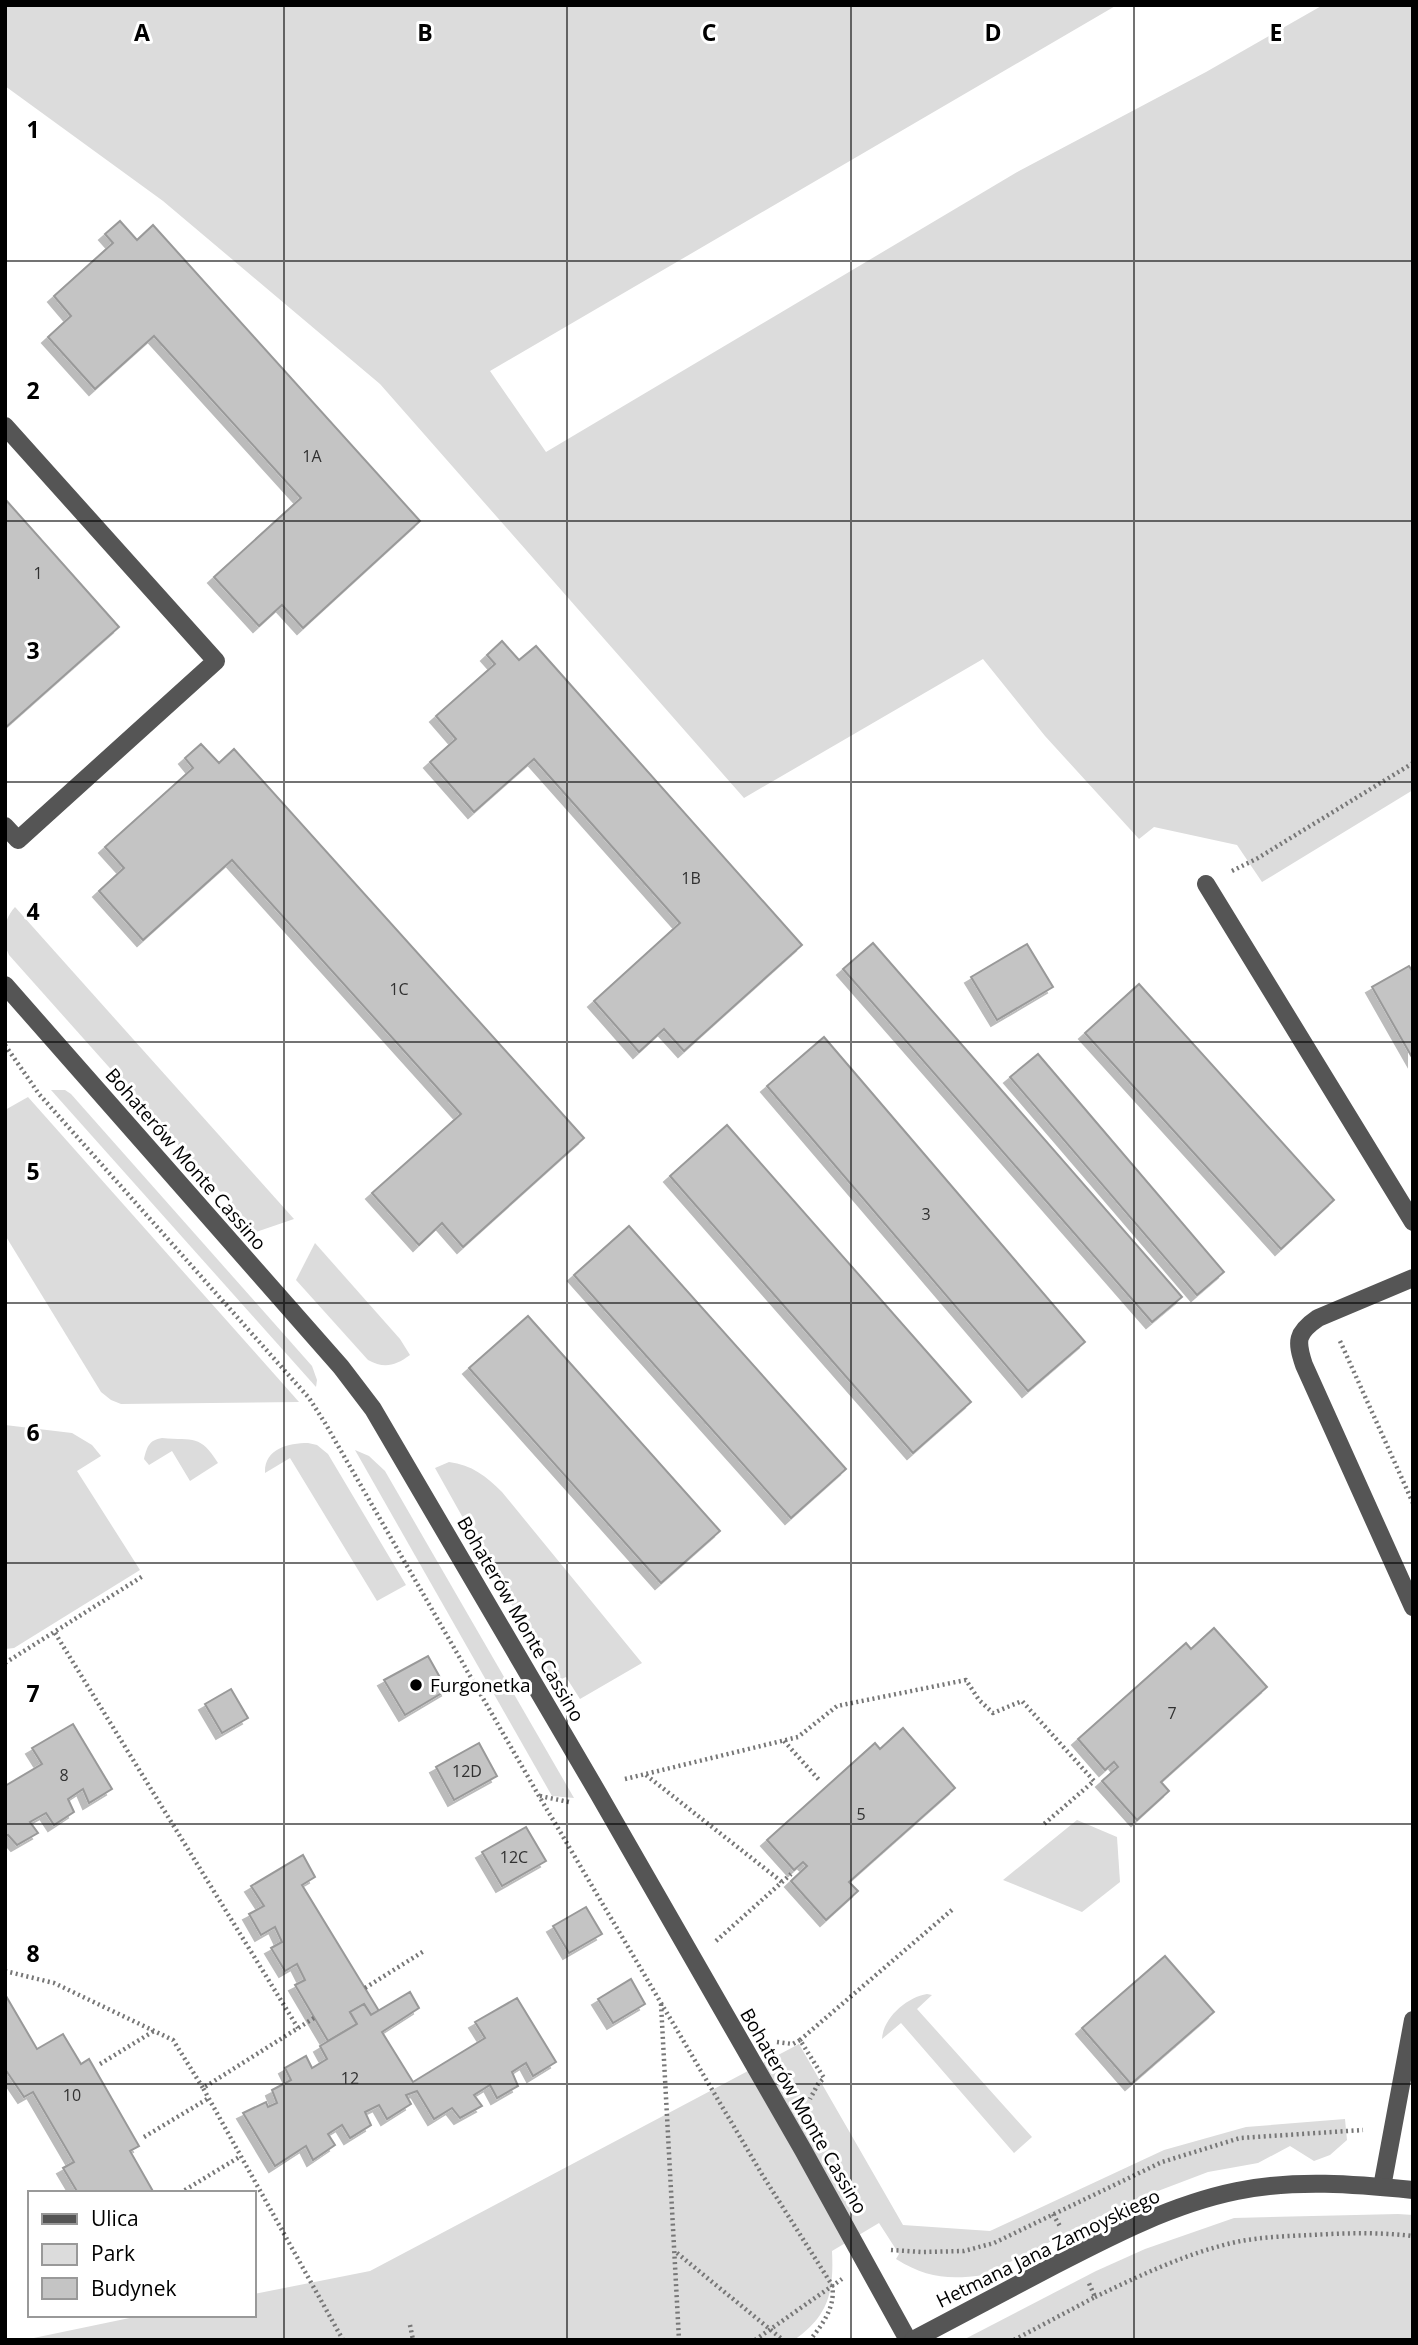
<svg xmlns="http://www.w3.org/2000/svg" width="1418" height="2345" font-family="'Open Sans',sans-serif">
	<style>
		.green { fill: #dcdcdc }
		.building { fill: #c4c4c4; stroke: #999; stroke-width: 2; filter: url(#shadow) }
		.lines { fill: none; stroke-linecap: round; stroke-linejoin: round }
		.path { stroke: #777; stroke-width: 4.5; stroke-dasharray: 2 3.5; stroke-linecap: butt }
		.minor { stroke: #555; stroke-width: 18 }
		.grid { fill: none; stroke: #000; stroke-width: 2; stroke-opacity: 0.55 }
		.poi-dot { fill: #000; stroke: #fff; stroke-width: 2.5 }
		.labels { text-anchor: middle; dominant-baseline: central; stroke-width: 6; stroke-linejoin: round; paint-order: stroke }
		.number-label { font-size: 16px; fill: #313131 }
		.street-label { font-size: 19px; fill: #000; stroke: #fff }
		.poi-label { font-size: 19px; fill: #000; stroke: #fff; text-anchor: start }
		.grid-label { font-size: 23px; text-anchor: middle; font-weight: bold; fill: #000; stroke: #fff; stroke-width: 6; stroke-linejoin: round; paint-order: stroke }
	</style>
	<defs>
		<filter id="shadow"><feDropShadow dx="-6" dy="6" stdDeviation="0" flood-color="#0004"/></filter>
	</defs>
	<rect width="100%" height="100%" fill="#fff"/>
	<g class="green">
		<polygon points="5,5 1117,5 490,371 546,452 1019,171 1206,72 1323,5 1413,5 1413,790 1262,882 1237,845 1154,827 1139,839 1045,736 983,659 744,798 380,384 163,201 5,86"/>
		<path d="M15,907L294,1219L256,1232L9,955C1,939 3,920 15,907Z"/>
		<polygon points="51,1090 65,1090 71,1094 312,1366 317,1380 316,1387"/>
		<polygon points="28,1097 299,1402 121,1404 111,1400 101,1392 5,1235 5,1110"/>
		<path d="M315,1243L400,1339L410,1355C395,1366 384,1369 368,1360L296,1280Z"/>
		<polygon points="5,1425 72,1433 92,1445 101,1456 77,1471 140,1570 14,1648 5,1649"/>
		<path d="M162,1438C194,1441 200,1434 218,1463L190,1481L172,1451L149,1465L144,1459C147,1447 149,1440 162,1438Z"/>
		<path d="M308,1443L317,1445L328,1454L406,1585L377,1601L290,1458L265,1473C264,1449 288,1443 308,1443Z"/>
		<polygon points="355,1450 369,1456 385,1471 574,1798 552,1796"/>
		<path d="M449,1462C472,1465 486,1476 502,1492L642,1663L580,1699L566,1677L555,1682L435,1468Z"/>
		<polygon points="1077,1820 1117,1837 1120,1882 1082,1912 1003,1880"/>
		<path d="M927,1994L932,1995L917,2009L1032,2137L1014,2153L901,2023L882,2039C883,2018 907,1997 927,1994Z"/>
		<path d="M799,2044L903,2225L990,2231L1164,2150L1246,2127L1345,2119L1347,2140L1330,2155L1314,2161L1290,2146L1258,2163L1208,2172L1129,2202L984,2275C948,2280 927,2278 896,2259L899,2254L879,2223L832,2251C834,2291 829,2316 794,2340H24L144,2315H254V2294L370,2271Z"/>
		<polygon points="1398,2214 1413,2215 1413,2340 963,2340 1096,2271 1145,2249 1234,2218"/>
	</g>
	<g class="building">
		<polygon points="120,221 137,240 153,225 420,521 303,628 282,605 259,626 214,577 301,498 154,336 95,389 48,337 71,316 54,296 113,243 105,234"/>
		<polygon points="5,499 119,627 5,728"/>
		<polygon points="502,641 519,660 536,646 802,945 684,1051 664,1029 639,1052 594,1001 680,923 534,759 474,812 430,762 456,739 436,716 495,664 487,655"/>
		<polygon points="201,744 219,763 234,749 584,1138 463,1247 442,1223 419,1245 372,1193 461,1114 232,860 143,940 99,891 124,868 105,847 193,768 185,758"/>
		<polygon points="873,943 1182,1297 1152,1322 843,969"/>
		<polygon points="1027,944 1053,987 997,1020 971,977"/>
		<polygon points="1409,966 1413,972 1413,1059 1372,987"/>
		<polygon points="1139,984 1334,1200 1281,1249 1085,1033"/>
		<polygon points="824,1037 1085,1342 1028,1391 767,1086"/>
		<polygon points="1038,1054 1224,1272 1197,1295 1010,1077"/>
		<polygon points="727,1125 971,1402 913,1453 670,1176"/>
		<polygon points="629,1226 846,1469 791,1518 574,1275"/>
		<polygon points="528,1316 720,1531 661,1583 469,1368"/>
		<polygon points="1214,1628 1267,1687 1161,1782 1169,1791 1137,1820 1102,1781 1118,1767 1114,1762 1105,1770 1078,1739 1186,1643 1191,1649"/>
		<polygon points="428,1656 447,1690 405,1715 384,1680"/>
		<polygon points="231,1689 248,1718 222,1733 205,1704"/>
		<polygon points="73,1724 112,1789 89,1803 83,1789 68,1799 74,1812 54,1825 46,1813 30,1822 38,1833 17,1845 8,1835 5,1836 5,1786 42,1764 32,1748"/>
		<polygon points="903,1728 955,1788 849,1882 858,1891 826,1920 791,1881 807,1866 803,1862 794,1870 767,1840 875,1743 880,1749"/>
		<polygon points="479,1743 497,1776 454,1800 436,1767"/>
		<polygon points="526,1827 546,1861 502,1886 482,1852"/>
		<polygon points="303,1855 315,1877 302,1885 379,2011 371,2015 364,2004 350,2012 357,2024 328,2041 295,1985 305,1980 297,1964 285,1971 271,1948 282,1942 275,1927 261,1935 249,1914 264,1906 251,1886"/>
		<polygon points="586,1907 602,1934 569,1953 553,1926"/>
		<polygon points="1165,1956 1214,2012 1131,2084 1082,2028"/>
		<polygon points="631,1979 645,2004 613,2023 598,1999"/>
		<polygon points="410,1992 419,2008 382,2032 413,2082 485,2038 475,2022 517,1998 556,2062 533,2076 526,2063 512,2072 518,2086 497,2098 490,2085 474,2095 482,2106 460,2118 452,2108 434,2119 417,2091 406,2095 411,2104 387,2119 379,2105 365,2112 371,2125 350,2138 342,2125 328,2134 335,2145 313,2160 306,2146 275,2166 243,2113 266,2102 268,2107 277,2103 272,2090 291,2080 285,2068 306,2056 312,2068 327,2059 320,2046 357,2024 350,2012 364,2004 371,2015"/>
		<polygon points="6,1996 37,2049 63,2034 81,2064 89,2059 139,2146 130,2151 154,2193 78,2193 63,2168 74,2162 33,2092 24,2097 5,2069"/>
	</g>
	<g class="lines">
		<g class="path">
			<polyline points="1232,871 1258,858 1413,763"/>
			<path d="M5,1045L39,1094L309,1398L325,1423L539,1796L763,2176L832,2285C836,2306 823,2324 810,2340"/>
			<polyline points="1340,1341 1413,1503"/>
			<polyline points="55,1633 298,2028"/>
			<polyline points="5,1663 143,1576"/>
			<polyline points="784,1741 820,1781"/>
			<polyline points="646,1775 782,1882"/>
			<polyline points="625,1779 798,1737 837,1706 966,1680 979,1700 993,1713 1022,1701 1094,1781 1044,1824"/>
			<polyline points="540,1796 569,1802"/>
			<polyline points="716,1941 791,1874"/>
			<polyline points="5,1971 54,1983 173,2040 203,2088"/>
			<polyline points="365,1988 424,1951"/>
			<polyline points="661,2004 679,2340"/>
			<polyline points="314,2018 203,2088 343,2340"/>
			<polyline points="800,2040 953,1909"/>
			<polyline points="777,2042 793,2044 800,2040 824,2078 818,2084 810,2099"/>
			<polyline points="100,2064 154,2031"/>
			<polyline points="144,2137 209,2098"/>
			<polyline points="180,2193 241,2156"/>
			<polyline points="1053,2214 1061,2228"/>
			<polyline points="891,2250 922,2252 964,2251 994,2243 1162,2162 1240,2138 1363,2130"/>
			<polyline points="677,2253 783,2340"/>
			<path d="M1095,2297C1141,2275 1191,2251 1241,2241C1263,2237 1288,2236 1311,2235C1345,2233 1379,2232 1413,2236"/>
			<polyline points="410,2325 413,2340"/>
			<polyline points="755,2340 842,2279"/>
			<polyline points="1014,2340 1095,2297 1088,2281"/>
		</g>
		<g class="minor">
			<polyline points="5,426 216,661 18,840 5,826"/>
			<polyline points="1206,884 1413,1222"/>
			<polyline points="5,985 341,1367 373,1409 598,1793 803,2150 908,2340"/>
			<path d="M1413,1278L1318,1318C1296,1333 1296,1341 1304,1365L1413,1607"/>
			<polyline points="1382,2187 1413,2020"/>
			<path d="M913,2340C960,2315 1008,2290 1055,2265C1113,2235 1173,2204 1237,2191C1295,2179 1355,2184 1413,2190"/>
		</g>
	</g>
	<path class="grid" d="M284,5V2340M567,5V2340M851,5V2340M1134,5V2340M5,261H1413M5,521H1413M5,782H1413M5,1042H1413M5,1303H1413M5,1563H1413M5,1824H1413M5,2084H1413"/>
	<circle class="poi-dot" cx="416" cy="1685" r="7"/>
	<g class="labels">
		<g class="number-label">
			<text x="312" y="456">1A</text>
			<text x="38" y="573">1</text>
			<text x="691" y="878">1B</text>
			<text x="399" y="989">1C</text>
			<text x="926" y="1214">3</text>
			<text x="1172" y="1713">7</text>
			<text x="467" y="1771">12D</text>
			<text x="64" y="1775">8</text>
			<text x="861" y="1814">5</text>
			<text x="514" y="1857">12C</text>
			<text x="350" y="2078">12</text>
			<text x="72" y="2095">10</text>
		</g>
		<g class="street-label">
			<text transform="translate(186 1159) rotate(49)">Bohaterów Monte Cassino</text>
			<text transform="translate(521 1619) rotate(60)">Bohaterów Monte Cassino</text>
			<text transform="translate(804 2111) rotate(60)">Bohaterów Monte Cassino</text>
			<text transform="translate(1048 2248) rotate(-26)">Hetmana Jana Zamoyskiego</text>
		</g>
		<g class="poi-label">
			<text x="430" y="1685">Furgonetka</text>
		</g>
	</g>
	<g class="grid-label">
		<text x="142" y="41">A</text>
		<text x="425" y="41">B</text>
		<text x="709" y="41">C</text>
		<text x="993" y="41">D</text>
		<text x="1276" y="41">E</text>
		<text x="33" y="138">1</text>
		<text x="33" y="399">2</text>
		<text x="33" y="659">3</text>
		<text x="33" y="920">4</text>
		<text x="33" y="1180">5</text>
		<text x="33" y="1441">6</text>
		<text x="33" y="1702">7</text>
		<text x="33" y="1962">8</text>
	</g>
	<rect width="1418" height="2345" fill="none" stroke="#000000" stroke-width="14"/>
	<rect x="28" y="2191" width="228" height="126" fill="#ffffff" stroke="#999999" stroke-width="2"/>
	<rect x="42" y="2214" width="35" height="10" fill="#555555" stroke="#999999" stroke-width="2"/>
	<text x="91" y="2226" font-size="21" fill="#000000">Ulica</text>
	<rect x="42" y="2244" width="35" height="21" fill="#dcdcdc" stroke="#999999" stroke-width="2"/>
	<text x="91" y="2261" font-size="21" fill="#000000">Park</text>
	<rect x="42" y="2278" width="35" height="21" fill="#c4c4c4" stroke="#999999" stroke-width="2"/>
	<text x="91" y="2296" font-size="21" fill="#000000">Budynek</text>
</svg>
